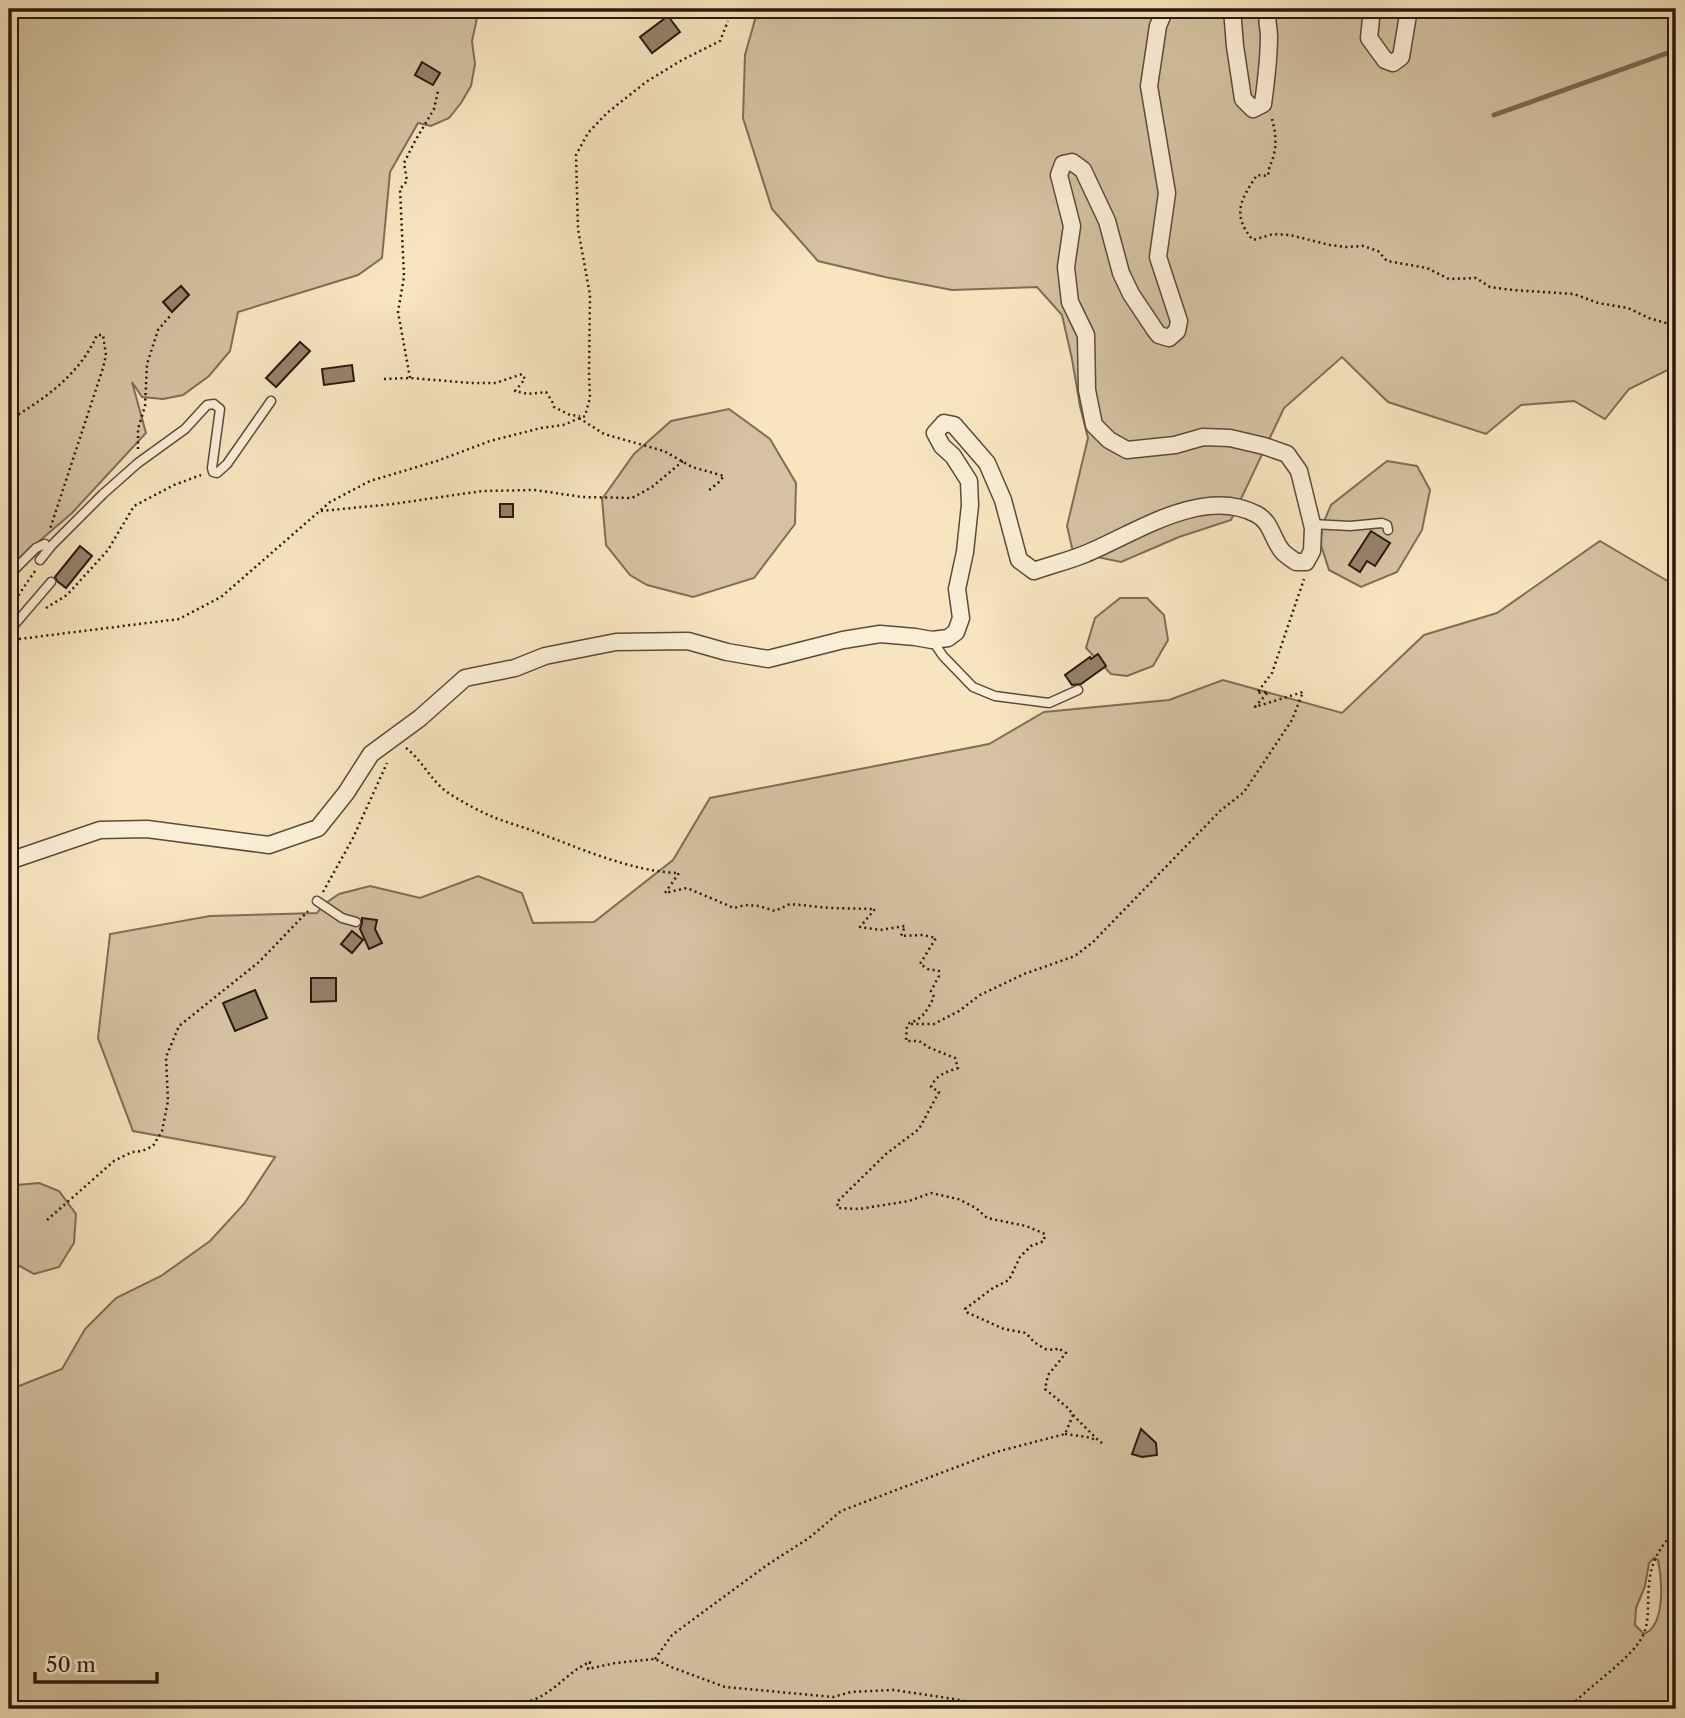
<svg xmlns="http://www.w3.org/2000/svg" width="1685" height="1718" font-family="'Libre Caslon Text',serif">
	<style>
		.green { fill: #d4c2a2; stroke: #806c58; stroke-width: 2; fill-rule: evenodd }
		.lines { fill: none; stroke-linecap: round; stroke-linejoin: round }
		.stream { stroke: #7c6954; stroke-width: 5 }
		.building { fill: #95826b; stroke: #2b170e; stroke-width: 2 }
		.lane-casing { stroke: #5e4a3a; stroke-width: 11 }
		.street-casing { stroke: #5e4a3a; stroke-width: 19 }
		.path { stroke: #2b170e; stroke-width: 2.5; stroke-dasharray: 2 3.5; stroke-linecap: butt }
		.lane { stroke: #faeed6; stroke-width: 8 }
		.street { stroke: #faeed6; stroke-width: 16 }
	</style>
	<rect width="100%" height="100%" fill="#f7e5c0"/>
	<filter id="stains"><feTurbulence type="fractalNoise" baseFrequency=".00286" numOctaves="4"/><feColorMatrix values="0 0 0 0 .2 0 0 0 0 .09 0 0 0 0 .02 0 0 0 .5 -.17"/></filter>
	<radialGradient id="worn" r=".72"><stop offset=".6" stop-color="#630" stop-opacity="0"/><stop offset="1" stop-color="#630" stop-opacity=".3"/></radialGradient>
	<g class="green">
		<polygon points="9,9 479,9 472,41 475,64 471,86 461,103 449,118 431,126 418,123 390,172 382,258 358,275 238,312 230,351 209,376 183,395 163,399 142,397 132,382 146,433 72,513 9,567"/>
		<polygon points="758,9 1676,9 1676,366 1629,389 1605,419 1574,401 1521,405 1486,434 1388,402 1342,357 1284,408 1231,520 1179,537 1121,562 1073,552 1067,526 1088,438 1080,406 1072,359 1062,315 1037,287 952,290 885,277 818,261 772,209 743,118 745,55"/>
		<polygon points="729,409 770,439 796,483 795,524 754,578 693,597 647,585 630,575 606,545 602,499 634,454 671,421"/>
		<polygon points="1387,461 1417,466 1430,490 1422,530 1397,572 1361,587 1329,570 1321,545 1322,526 1331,505"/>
		<path d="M1600,541L1676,586V1709H9V1390L62,1369L85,1329L116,1298L161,1276L210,1241L244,1204L275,1157L133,1131L98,1038L110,934L210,916L317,913L323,905L339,894L370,886L420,898L478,876L522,893L533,923L594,922L673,860L710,798L989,744L1044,712L1169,700L1223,680L1342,713L1424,635L1497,613ZM1654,1558L1658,1560C1662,1579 1666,1625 1644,1634L1635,1625L1636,1608L1645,1586L1649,1563Z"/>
		<polygon points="1120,598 1147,598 1164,615 1168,640 1153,666 1127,676 1111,674 1086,648 1095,618"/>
		<polygon points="39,1183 59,1191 76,1214 74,1243 59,1267 34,1274 9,1260 9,1197 16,1185"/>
	</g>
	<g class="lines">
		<polyline class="stream" points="1494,115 1676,50"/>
	</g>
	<g class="building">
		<polygon points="668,16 680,32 652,53 640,37"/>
		<polygon points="422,62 440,73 433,85 415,75"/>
		<polygon points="181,286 189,295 172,312 163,302"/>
		<polygon points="300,342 310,351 276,387 266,378"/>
		<polygon points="352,365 354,381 324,385 322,369"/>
		<rect x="500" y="504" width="13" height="13"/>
		<polygon points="1371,531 1390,543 1375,566 1367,561 1360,572 1349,565"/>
		<polygon points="80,546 92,556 66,588 57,581 55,577"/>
		<polygon points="1098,654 1106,666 1081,684 1072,685 1065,675 1090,657 1091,659"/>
		<polygon points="362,918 377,920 375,929 382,943 369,949 360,929 362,923"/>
		<polygon points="352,931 363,940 352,953 341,944"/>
		<polygon points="311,978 336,978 336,1001 311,1002"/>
		<polygon points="255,990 267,1018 235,1031 223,1003"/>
		<polygon points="1141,1429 1156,1443 1157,1455 1142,1457 1132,1454"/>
	</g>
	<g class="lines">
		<defs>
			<g id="lane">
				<polyline points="730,9 735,9"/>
				<polyline points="770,9 772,9"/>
				<polyline points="1312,524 1350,526 1382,523 1387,525 1388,530"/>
				<polyline points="40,560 52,545 103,494 138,463 185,429 207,405 214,404 220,409 212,468 213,472 217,473 227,464 271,401"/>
				<polyline points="9,575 36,548 45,544"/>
				<polyline points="9,631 51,582"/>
				<polyline points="932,640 943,656 973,687 995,696 1049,703 1078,690"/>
				<polyline points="317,901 342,918 356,922"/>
			</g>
			<g id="street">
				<path d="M1232,9L1235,46L1243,99L1253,109L1263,104C1266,82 1269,59 1269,36C1269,26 1265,19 1269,9"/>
				<polyline points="1372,9 1369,38 1385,60 1393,63 1401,57 1409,9"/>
				<path d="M9,861L100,830L147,829L269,845L318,828L346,793L371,754L420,718L465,678L515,668L545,656L616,642L688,641L727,652L768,659L843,640L880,634L915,637L932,640L948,638L956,632L961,618L957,589L965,552L970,505L969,481L953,456L942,446L935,433L944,423L954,425L987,463L1003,500L1019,560L1034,571C1051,565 1068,561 1085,554C1134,534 1202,486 1256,514C1272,522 1272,540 1283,552C1287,556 1292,559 1296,562H1306L1312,551L1313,528L1299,471L1287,454L1264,446L1230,438L1203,437L1175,445L1127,450L1109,440L1094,425L1087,390L1086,335L1070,302L1066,267L1072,226L1059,175L1063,164L1072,162L1083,170L1107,221L1121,273L1131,294L1155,330L1159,335L1169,338L1177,331L1179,321L1158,257L1167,193L1149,86L1158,26L1165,9"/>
			</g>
		</defs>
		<use href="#lane" class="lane-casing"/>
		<use href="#street" class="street-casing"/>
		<g class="path">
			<path d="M1272,119C1275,130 1277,142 1274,154C1272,163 1269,165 1268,176L1257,175C1241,199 1231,215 1253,240L1273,234L1290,235L1330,245L1346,247L1363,246L1378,251L1387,261L1427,268L1449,279L1476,278L1490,287L1513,290L1574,294L1598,303L1628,308L1649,318L1676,326"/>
			<polyline points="410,378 398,312 404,277 400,189 407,181 404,163 414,143 434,109 438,91"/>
			<polyline points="384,379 410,378 471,383 496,383 522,374 525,379 515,391 528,394 546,392 552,401 554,407 570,415 580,416"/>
			<polyline points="579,418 604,434 664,451 692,467 724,476 719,482 708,491"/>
			<path d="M9,420C45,399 80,374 97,335H103L106,355L103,368L50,529"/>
			<polyline points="138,449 138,429 145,406 147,364 158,330 170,316"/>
			<polyline points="321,511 393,504 482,491 535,490 582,497 632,498 652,487 683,461"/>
			<polyline points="46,608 67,595 108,550 134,506 174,485 201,475"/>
			<polyline points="9,609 35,571"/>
			<polyline points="19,639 179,619 221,597 330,502 370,481 437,461 490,441 541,428 563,425 585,416 590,398 589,375 590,295 578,229 576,155 588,133 607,113 646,82 682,60 720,41 728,21"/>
			<path d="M406,748C423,761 432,783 450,794C464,803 479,811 493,817C508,823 524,827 539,833C581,849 634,872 679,873L665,893L687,888L734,908L745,905L759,906L775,911L790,904L831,908L875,909L860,927L880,930L905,926L901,936L923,935L936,938L920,964L928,969L939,971V976L931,991L934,997C927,1011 923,1019 907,1024"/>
			<polyline points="323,892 353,838 387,763"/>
			<polyline points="911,1024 934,1024 959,1011 980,995 1024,974 1075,956 1093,942 1220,811 1244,792 1292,720 1303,692 1255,707 1268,692 1257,693 1272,673 1304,579"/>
			<polyline points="47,1220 114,1161 132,1152 142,1151 153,1146 162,1131 168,1101 166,1057 179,1026 259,962 308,911"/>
			<polyline points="1073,1415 1099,1441 1105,1445"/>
			<polyline points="1065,1434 1087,1437 1096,1440"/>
			<path d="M655,1659L672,1635L767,1565L809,1538L841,1511L996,1452L1065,1434L1073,1415L1068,1408L1045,1389L1048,1375L1066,1353L1058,1348L1055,1350L1045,1349L1034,1342L1026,1333L1004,1329L968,1313L965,1309L993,1288L1009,1280L1020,1257L1031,1246L1044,1241L1045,1234L1026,1226L987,1218L976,1208L958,1199L931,1193L909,1201L859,1209L838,1208L837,1202L886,1154L919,1129L939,1092L931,1087C936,1075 946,1072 958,1068L955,1058L930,1048L919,1041H906L907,1024"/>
			<path d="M525,1702C552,1697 566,1672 590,1662L588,1669L615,1663L655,1659L671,1667L725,1687L833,1697L851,1692L894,1690L954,1699L984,1705L994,1709"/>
			<path d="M1568,1709C1587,1687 1635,1657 1644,1633C1650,1618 1647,1601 1649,1585C1651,1560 1660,1548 1676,1529"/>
		</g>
		<use href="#lane" class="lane"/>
		<use href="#street" class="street"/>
	</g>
	<rect width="1685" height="1718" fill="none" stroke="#f7e5c0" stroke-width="35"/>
	<rect x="10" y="10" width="1664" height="1697" fill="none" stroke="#2b170e" stroke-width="3.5"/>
	<rect x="18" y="18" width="1650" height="1683" fill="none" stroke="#2b170e" stroke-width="2"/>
	<path d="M35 1672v10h122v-10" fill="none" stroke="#2b170e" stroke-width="3.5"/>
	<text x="46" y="1672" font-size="21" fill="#2b170e" stroke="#faeed6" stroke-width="5" paint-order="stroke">50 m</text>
	<rect width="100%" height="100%" filter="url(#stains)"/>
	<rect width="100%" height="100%" fill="url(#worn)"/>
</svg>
